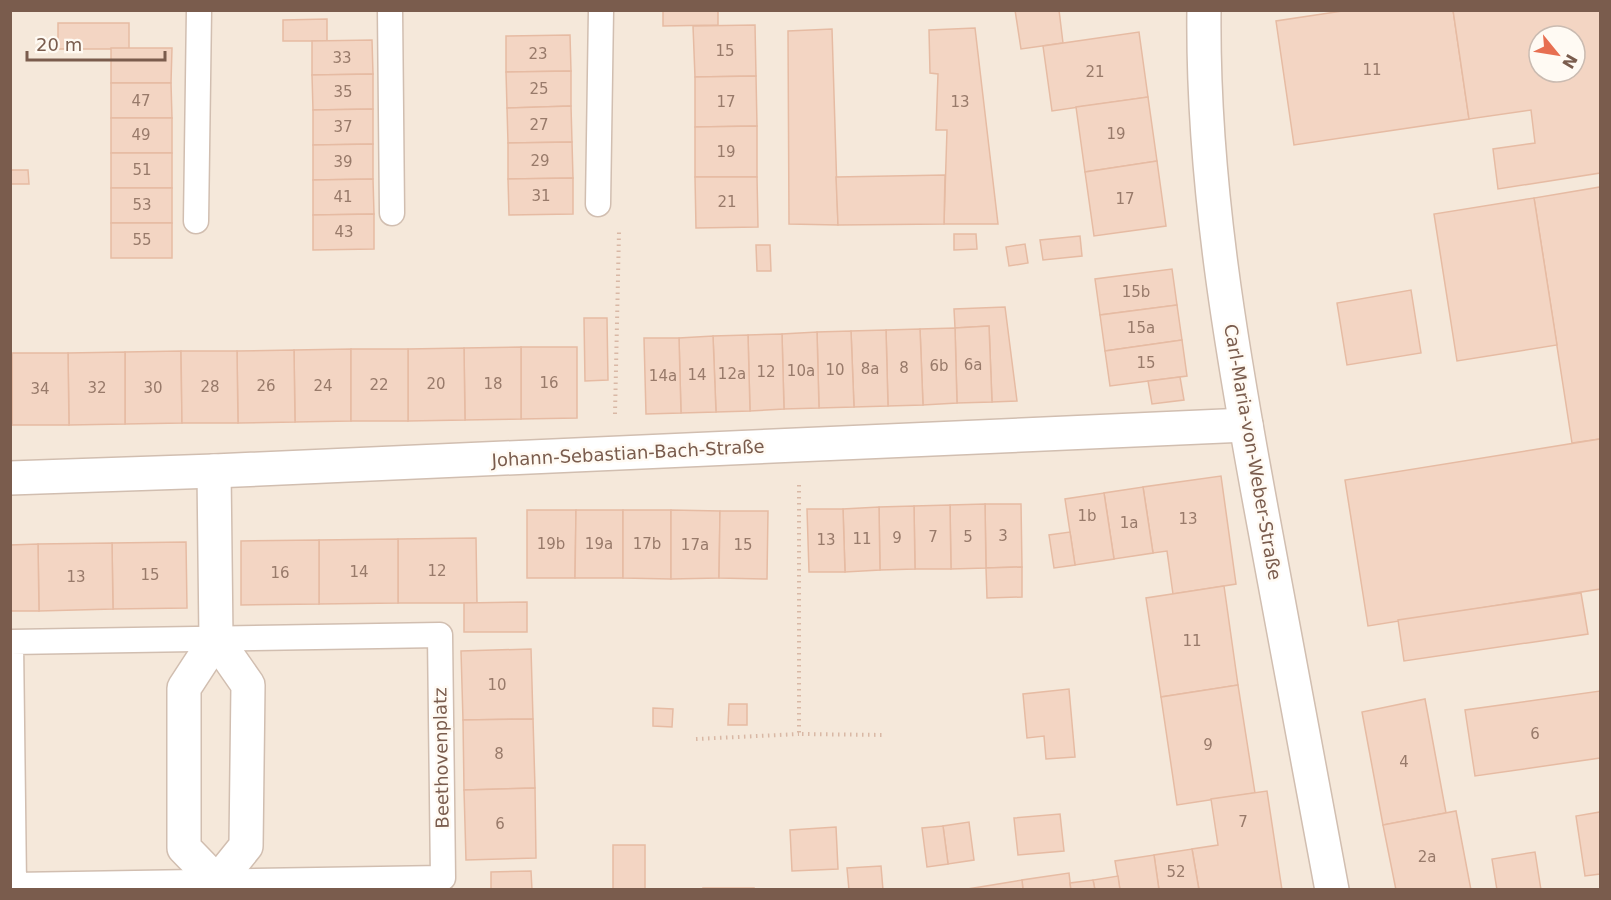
<svg xmlns="http://www.w3.org/2000/svg" width="1611" height="900" font-family="'DejaVu Sans',sans-serif">
	<style>
		.residential { fill: #f5e8da; fill-rule: evenodd }
		.building { fill: #f3d5c3; stroke: #e6bba3; stroke-width: 1.5; fill-rule: evenodd }
		.lines { fill: none; stroke-linecap: round; stroke-linejoin: round }
		.lane-casing { stroke: #d1beb0; stroke-width: 27 }
		.street-casing { stroke: #d1beb0; stroke-width: 36 }
		.path { stroke: #d9b8a5; stroke-width: 4; stroke-dasharray: 1.5 4.5; stroke-linecap: butt }
		.lane { stroke: #fff; stroke-width: 24 }
		.street { stroke: #fff; stroke-width: 33 }
		.labels { text-anchor: middle; dominant-baseline: central; stroke-width: 5; stroke-linejoin: round; paint-order: stroke }
		.number-label { font-size: 15px; fill: #987a6a }
		.street-label { font-size: 18px; fill: #7a5c4d; stroke: #fffaf3 }
	</style>
	<rect width="100%" height="100%" fill="#fdf6ec"/>
	<path class="residential" d="M11,11H1600V889H11ZM1539,36H1575V72H1539Z"/>
	<g class="building">
		<polygon points="663,10 718,10 718,25 663,26"/>
		<polygon points="1015,10 1059,10 1063,43 1021,49"/>
		<polygon points="1349,10 1453,10 1469,119 1294,145 1276,21"/>
		<path d="M1453,10H1600V173L1498,189L1493,149L1535,143L1531,110L1469,119ZM1539,36H1575V72H1539Z"/>
		<polygon points="327,19 327,41 283,41 283,20"/>
		<rect x="58" y="23" width="71" height="26"/>
		<polygon points="755,25 756,76 695,77 693,26"/>
		<polygon points="975,28 998,224 944,224 947,130 936,130 938,74 930,73 929,30"/>
		<polygon points="832,29 838,225 789,224 788,31"/>
		<polygon points="1139,32 1148,97 1052,111 1043,46"/>
		<polygon points="570,35 571,71 506,72 506,36"/>
		<polygon points="372,40 373,74 312,75 312,41"/>
		<polygon points="111,48 172,48 171,83 111,83"/>
		<polygon points="571,71 571,106 507,108 506,72"/>
		<polygon points="373,74 373,109 313,110 312,75"/>
		<polygon points="756,76 757,126 695,127 695,77"/>
		<polygon points="111,83 171,83 172,118 111,118"/>
		<polygon points="1148,97 1157,161 1085,172 1076,107"/>
		<polygon points="571,106 572,142 508,143 507,108"/>
		<polygon points="373,109 373,144 313,145 313,110"/>
		<rect x="111" y="118" width="61" height="35"/>
		<polygon points="757,126 757,177 695,177 695,127"/>
		<polygon points="572,142 573,178 508,179 508,143"/>
		<polygon points="373,144 373,179 313,180 313,145"/>
		<rect x="111" y="153" width="61" height="35"/>
		<polygon points="1157,161 1166,226 1094,236 1085,172"/>
		<polygon points="10,170 28,170 29,184 10,184"/>
		<polygon points="945,175 944,224 838,225 836,177"/>
		<polygon points="695,177 757,177 758,227 696,228"/>
		<polygon points="573,178 573,214 509,215 508,179"/>
		<polygon points="373,179 374,214 313,215 313,180"/>
		<polygon points="1600,187 1600,439 1572,443 1534,198"/>
		<rect x="111" y="188" width="61" height="35"/>
		<polygon points="1534,198 1557,345 1457,361 1434,214"/>
		<polygon points="374,214 374,249 313,250 313,215"/>
		<rect x="111" y="223" width="61" height="35"/>
		<polygon points="954,234 976,234 977,249 954,250"/>
		<polygon points="1080,236 1082,256 1043,260 1040,240"/>
		<polygon points="1025,244 1028,263 1009,266 1006,247"/>
		<polygon points="756,245 770,245 771,271 757,271"/>
		<polygon points="1172,269 1177,305 1100,315 1095,279"/>
		<polygon points="1411,290 1421,353 1347,365 1337,303"/>
		<polygon points="1177,305 1182,340 1105,351 1100,315"/>
		<polygon points="1005,307 1017,401 992,402 989,326 955,328 954,309"/>
		<polygon points="584,318 607,318 608,380 585,381"/>
		<polygon points="989,326 992,402 957,403 955,328"/>
		<polygon points="955,328 957,403 923,405 920,329"/>
		<polygon points="920,329 923,405 888,406 886,330"/>
		<polygon points="886,330 888,406 854,407 851,331"/>
		<polygon points="851,331 854,407 819,408 817,332"/>
		<polygon points="817,332 819,408 784,409 782,334"/>
		<polygon points="782,334 784,409 750,411 748,335"/>
		<polygon points="748,335 750,411 716,412 713,336"/>
		<polygon points="713,336 716,412 681,413 679,338"/>
		<polygon points="644,338 679,338 681,413 646,414"/>
		<polygon points="1182,340 1187,376 1110,386 1105,351"/>
		<polygon points="521,347 577,347 577,418 521,419"/>
		<polygon points="521,347 521,419 465,420 464,348"/>
		<polygon points="464,348 465,420 408,421 408,349"/>
		<polygon points="351,349 351,421 295,422 294,350"/>
		<rect x="351" y="349" width="57" height="72"/>
		<polygon points="294,350 295,422 238,423 237,351"/>
		<polygon points="181,351 182,423 125,424 125,352"/>
		<polygon points="181,351 237,351 238,423 182,423"/>
		<polygon points="125,352 125,424 69,425 68,353"/>
		<polygon points="10,353 12,425 10,425"/>
		<polygon points="12,353 68,353 69,425 12,425"/>
		<polygon points="1180,377 1184,400 1152,404 1148,381"/>
		<polygon points="1600,439 1600,589 1368,626 1345,480"/>
		<polygon points="1221,476 1236,584 1173,594 1167,551 1153,553 1143,487"/>
		<polygon points="1143,487 1153,553 1114,559 1104,493"/>
		<polygon points="1104,493 1114,559 1075,565 1065,499"/>
		<polygon points="985,504 1021,504 1022,567 986,568"/>
		<polygon points="985,504 986,568 951,569 950,505"/>
		<polygon points="950,505 951,569 915,569 914,506"/>
		<polygon points="914,506 915,569 880,570 879,507"/>
		<polygon points="879,507 880,570 845,572 843,509"/>
		<polygon points="807,509 843,509 845,572 809,572"/>
		<polygon points="527,510 576,510 575,578 527,578"/>
		<polygon points="576,510 623,510 623,578 575,578"/>
		<polygon points="623,510 671,510 671,579 623,578"/>
		<polygon points="671,510 720,511 719,578 671,579"/>
		<polygon points="720,511 768,511 767,579 719,578"/>
		<polygon points="1070,532 1075,565 1054,568 1049,535"/>
		<polygon points="476,538 477,603 398,603 398,539"/>
		<polygon points="398,539 398,603 319,604 319,540"/>
		<polygon points="319,540 319,604 241,605 241,541"/>
		<polygon points="186,542 187,608 113,609 112,543"/>
		<polygon points="112,543 113,609 39,611 38,544"/>
		<polygon points="38,544 39,611 10,611 10,545"/>
		<polygon points="1022,567 1022,597 987,598 986,568"/>
		<polygon points="1224,586 1238,685 1161,697 1146,598"/>
		<polygon points="1581,593 1588,634 1404,661 1398,620"/>
		<polygon points="527,602 527,632 464,632 464,603"/>
		<polygon points="531,649 533,719 463,720 461,651"/>
		<polygon points="1238,685 1255,793 1177,805 1161,697"/>
		<polygon points="1069,689 1075,757 1046,759 1044,736 1027,738 1023,694"/>
		<polygon points="1600,691 1600,758 1475,776 1465,710"/>
		<polygon points="1425,699 1446,813 1383,825 1362,712"/>
		<polygon points="729,704 747,704 747,725 728,725"/>
		<polygon points="653,708 673,709 672,727 653,726"/>
		<polygon points="533,719 535,788 464,790 463,720"/>
		<polygon points="535,788 536,858 466,860 464,790"/>
		<polygon points="1267,791 1282,890 1199,890 1192,849 1218,845 1211,799"/>
		<polygon points="1456,811 1471,890 1396,890 1383,825"/>
		<polygon points="1600,812 1600,874 1585,876 1576,816"/>
		<polygon points="1060,814 1064,851 1018,855 1014,818"/>
		<polygon points="969,822 974,860 948,864 943,826"/>
		<polygon points="943,826 948,864 927,867 922,828"/>
		<polygon points="836,827 838,869 792,871 790,830"/>
		<rect x="613" y="845" width="32" height="45"/>
		<polygon points="1192,849 1199,890 1159,890 1154,855"/>
		<polygon points="1535,852 1541,890 1497,890 1492,859"/>
		<polygon points="1154,855 1159,890 1120,890 1115,861"/>
		<polygon points="881,866 883,890 849,890 847,868"/>
		<polygon points="531,871 532,890 491,890 491,872"/>
		<polygon points="1069,873 1071,890 1023,890 1022,880"/>
		<polygon points="1118,876 1120,890 1095,890 1093,880"/>
		<polygon points="1022,880 1023,890 968,890 968,889"/>
		<polygon points="1093,880 1095,890 1071,890 1070,883"/>
		<rect x="703" y="888" width="51" height="2"/>
	</g>
	<g class="lines">
		<defs>
			<g id="lane">
				<polyline points="390,10 392,213"/>
				<polyline points="598,204 601,10"/>
				<polyline points="196,221 199,10"/>
				<polygon points="440,635 443,878 14,885 11,642"/>
			</g>
			<g id="street">
				<path d="M1204,10C1202,181 1232,352 1263,519C1286,643 1309,766 1332,890"/>
				<polyline points="214,471 216,639 248,685 246,846 217,882 217,890"/>
				<polyline points="10,478 214,471 1246,425"/>
				<polyline points="216,639 184,688 184,848 217,882"/>
			</g>
		</defs>
		<use href="#lane" class="lane-casing"/>
		<use href="#street" class="street-casing"/>
		<g class="path">
			<polyline points="615,414 619,232"/>
			<polyline points="799,485 799,734 885,735"/>
			<polyline points="696,739 799,734"/>
		</g>
		<use href="#lane" class="lane"/>
		<use href="#street" class="street"/>
	</g>
	<g class="labels">
		<g class="number-label">
			<text x="725" y="51">15</text>
			<text x="538" y="54">23</text>
			<text x="342" y="58">33</text>
			<text x="1372" y="70">11</text>
			<text x="1095" y="72">21</text>
			<text x="539" y="89">25</text>
			<text x="343" y="92">35</text>
			<text x="141" y="101">47</text>
			<text x="726" y="102">17</text>
			<text x="960" y="102">13</text>
			<text x="539" y="125">27</text>
			<text x="343" y="127">37</text>
			<text x="1116" y="134">19</text>
			<text x="141" y="135">49</text>
			<text x="726" y="152">19</text>
			<text x="540" y="161">29</text>
			<text x="343" y="162">39</text>
			<text x="142" y="170">51</text>
			<text x="541" y="196">31</text>
			<text x="343" y="197">41</text>
			<text x="1125" y="199">17</text>
			<text x="727" y="202">21</text>
			<text x="142" y="205">53</text>
			<text x="344" y="232">43</text>
			<text x="142" y="240">55</text>
			<text x="1136" y="292">15b</text>
			<text x="1141" y="328">15a</text>
			<text x="1146" y="363">15</text>
			<text x="973" y="365">6a</text>
			<text x="939" y="366">6b</text>
			<text x="904" y="368">8</text>
			<text x="870" y="369">8a</text>
			<text x="835" y="370">10</text>
			<text x="801" y="371">10a</text>
			<text x="766" y="372">12</text>
			<text x="732" y="374">12a</text>
			<text x="697" y="375">14</text>
			<text x="663" y="376">14a</text>
			<text x="549" y="383">16</text>
			<text x="436" y="384">20</text>
			<text x="493" y="384">18</text>
			<text x="379" y="385">22</text>
			<text x="266" y="386">26</text>
			<text x="323" y="386">24</text>
			<text x="210" y="387">28</text>
			<text x="97" y="388">32</text>
			<text x="153" y="388">30</text>
			<text x="40" y="389">34</text>
			<text x="1087" y="516">1b</text>
			<text x="1188" y="519">13</text>
			<text x="1129" y="523">1a</text>
			<text x="1003" y="536">3</text>
			<text x="933" y="537">7</text>
			<text x="968" y="537">5</text>
			<text x="897" y="538">9</text>
			<text x="862" y="539">11</text>
			<text x="826" y="540">13</text>
			<text x="551" y="544">19b</text>
			<text x="599" y="544">19a</text>
			<text x="647" y="544">17b</text>
			<text x="695" y="545">17a</text>
			<text x="743" y="545">15</text>
			<text x="437" y="571">12</text>
			<text x="359" y="572">14</text>
			<text x="280" y="573">16</text>
			<text x="150" y="575">15</text>
			<text x="76" y="577">13</text>
			<text x="1192" y="641">11</text>
			<text x="497" y="685">10</text>
			<text x="1535" y="734">6</text>
			<text x="1208" y="745">9</text>
			<text x="499" y="754">8</text>
			<text x="1404" y="762">4</text>
			<text x="1243" y="822">7</text>
			<text x="500" y="824">6</text>
			<text x="1427" y="857">2a</text>
			<text x="1176" y="872">52</text>
		</g>
		<g class="street-label">
			<text transform="translate(1253 452) rotate(80)">Carl-Maria-von-Weber-Straße</text>
			<text transform="translate(628 453) rotate(-3)">Johann-Sebastian-Bach-Straße</text>
			<text transform="translate(441 758) rotate(-91)">Beethovenplatz</text>
		</g>
	</g>
	<rect width="1611" height="900" fill="none" stroke="#7a5c4d" stroke-width="24"/>
	<g transform="translate(1557 54) rotate(120)"><circle r="28" fill="#fffaf3" stroke="#cabbb1" stroke-width="1.5"/>
	<path d="M0-4.5L10 22L0 15L-10 22Z" fill="#e76f51"/>
	<text y="-9" font-size="16" font-weight="bold" text-anchor="middle" fill="#7a5c4d">N</text>
	</g>
	<path d="M27 51v9h138v-9" fill="none" stroke="#7a5c4d" stroke-width="3"/>
	<text x="36" y="51" font-size="18" fill="#7a5c4d" stroke="#fffaf3" stroke-width="4.5" paint-order="stroke">20 m</text>
</svg>
